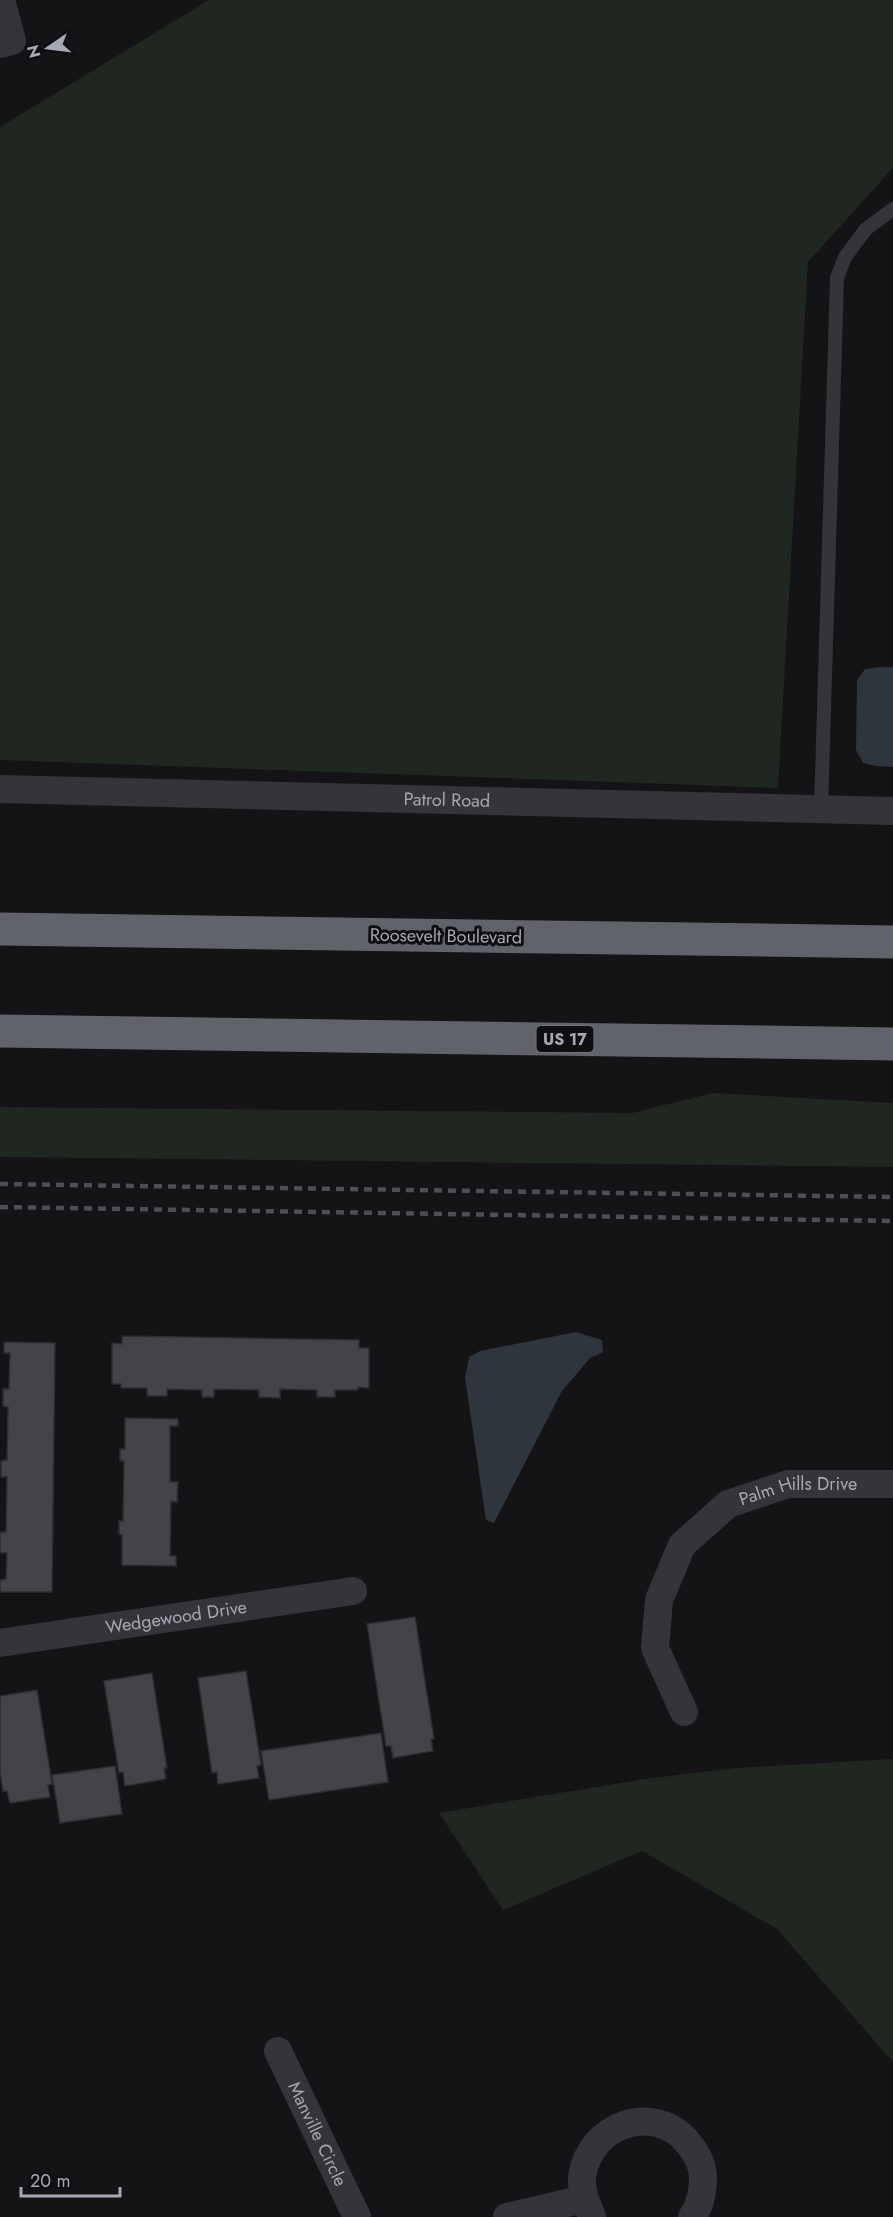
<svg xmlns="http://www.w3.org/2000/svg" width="893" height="2217" font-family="Jost,sans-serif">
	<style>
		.green { fill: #202721 }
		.water { fill: #2e353c }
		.building { fill: #434348; stroke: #2e2e31; stroke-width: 1.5 }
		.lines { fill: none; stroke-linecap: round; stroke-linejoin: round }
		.lane { stroke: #353539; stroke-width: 14 }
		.street { stroke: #353539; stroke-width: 28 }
		.highway { stroke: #61636a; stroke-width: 33 }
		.rail { stroke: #4e4f54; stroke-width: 4.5; stroke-dasharray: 8 6; stroke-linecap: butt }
		.labels { text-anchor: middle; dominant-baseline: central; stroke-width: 6; stroke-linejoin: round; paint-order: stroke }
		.shield { fill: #0f0e10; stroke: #797a83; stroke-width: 1.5 }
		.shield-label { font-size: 16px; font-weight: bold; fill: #a6a9b4 }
		.street-label { font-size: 18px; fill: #a6a9b4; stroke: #0f0e10 }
	</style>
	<rect width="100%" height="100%" fill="#141315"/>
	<g class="green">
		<polygon points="209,0 893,0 893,168 808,262 778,788 0,760 0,127"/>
		<polygon points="713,1093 893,1103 893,1167 0,1157 0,1107 632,1113"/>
		<polygon points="893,1759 893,2062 777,1929 642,1851 503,1910 439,1813 645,1779 736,1768"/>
	</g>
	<g class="water">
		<polygon points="880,667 893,667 893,767 875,766 863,763 856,750 857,680 865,669"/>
		<polygon points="576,1332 602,1340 603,1352 590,1358 562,1391 494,1523 486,1520 465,1378 469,1357 480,1351"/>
	</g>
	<g class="building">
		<polygon points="122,1336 359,1340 359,1348 369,1348 369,1388 358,1387 358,1390 335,1390 335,1397 317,1397 317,1390 280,1389 280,1398 259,1397 259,1390 214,1389 214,1397 202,1397 202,1390 167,1389 167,1396 147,1396 147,1388 121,1388 121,1384 112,1384 112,1343 122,1344"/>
		<polygon points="4,1342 55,1343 52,1592 0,1592 0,1580 6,1579 7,1553 0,1553 0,1532 6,1532 7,1477 1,1477 1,1461 7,1460 8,1407 3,1406 3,1389 9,1389 10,1353 4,1353"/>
		<polygon points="125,1418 178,1419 178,1426 170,1426 170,1482 178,1482 177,1502 171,1501 170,1556 176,1556 176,1566 122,1565 122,1535 119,1534 119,1521 123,1521 124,1461 120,1461 120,1449 125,1449"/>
		<polygon points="415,1617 434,1739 431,1739 433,1751 393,1758 391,1746 386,1746 367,1624"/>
		<polygon points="246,1671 261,1765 257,1766 259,1778 218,1784 217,1772 212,1773 198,1678"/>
		<polygon points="152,1673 167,1768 164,1768 166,1779 125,1786 123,1772 119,1773 104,1681"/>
		<polygon points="37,1690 52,1784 48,1785 50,1797 10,1803 7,1791 3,1791 0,1772 0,1696"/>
		<polygon points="381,1733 388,1782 269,1800 261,1751"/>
		<polygon points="115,1766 122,1814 60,1823 52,1775"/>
	</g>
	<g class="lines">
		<polyline class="lane" points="821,809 837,278 845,257 866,229 893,209"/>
		<g class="street">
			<polyline points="0,44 12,41 1,0"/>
			<path id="s1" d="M0,789L893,811"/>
			<path id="s2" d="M0,1643L353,1591"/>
			<path id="s3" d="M684,1712L655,1648L659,1600L682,1545L728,1504L788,1484H893"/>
			<path id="s4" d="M278,2051L357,2217"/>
			<polyline points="507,2217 584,2199"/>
			<path d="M592,2217C587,2204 581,2192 582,2177C589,2124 655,2101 689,2144C697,2154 703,2165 703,2178C703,2192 701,2205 692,2217"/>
		</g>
		<g class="highway">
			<polyline points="0,929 893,942"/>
			<polyline points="0,1031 893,1044"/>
		</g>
		<g class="rail">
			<polyline points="0,1184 893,1197"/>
			<polyline points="0,1207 893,1221"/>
		</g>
	</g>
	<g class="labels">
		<rect class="shield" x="536.5" y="1026" width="57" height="26" rx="4.5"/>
		<g class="shield-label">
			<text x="565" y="1039">US 17</text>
		</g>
		<g class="street-label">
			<text stroke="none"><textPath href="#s1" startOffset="447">Patrol Road</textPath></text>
			<text transform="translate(446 936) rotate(1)">Roosevelt Boulevard</text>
			<text stroke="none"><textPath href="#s3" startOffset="312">Palm Hills Drive</textPath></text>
			<text stroke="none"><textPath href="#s2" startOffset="178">Wedgewood Drive</textPath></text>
			<text stroke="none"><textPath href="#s4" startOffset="92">Manville Circle</textPath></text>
		</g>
	</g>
	<g transform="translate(48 48) rotate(256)" stroke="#0f0e10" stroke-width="4.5" paint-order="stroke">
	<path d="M0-4.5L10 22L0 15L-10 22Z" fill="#a6a9b4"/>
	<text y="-9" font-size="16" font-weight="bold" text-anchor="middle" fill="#a6a9b4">N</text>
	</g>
	<path d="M21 2187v9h99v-9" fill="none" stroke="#a6a9b4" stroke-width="3"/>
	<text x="30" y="2187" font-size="18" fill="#a6a9b4" stroke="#0f0e10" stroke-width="4.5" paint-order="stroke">20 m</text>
</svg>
